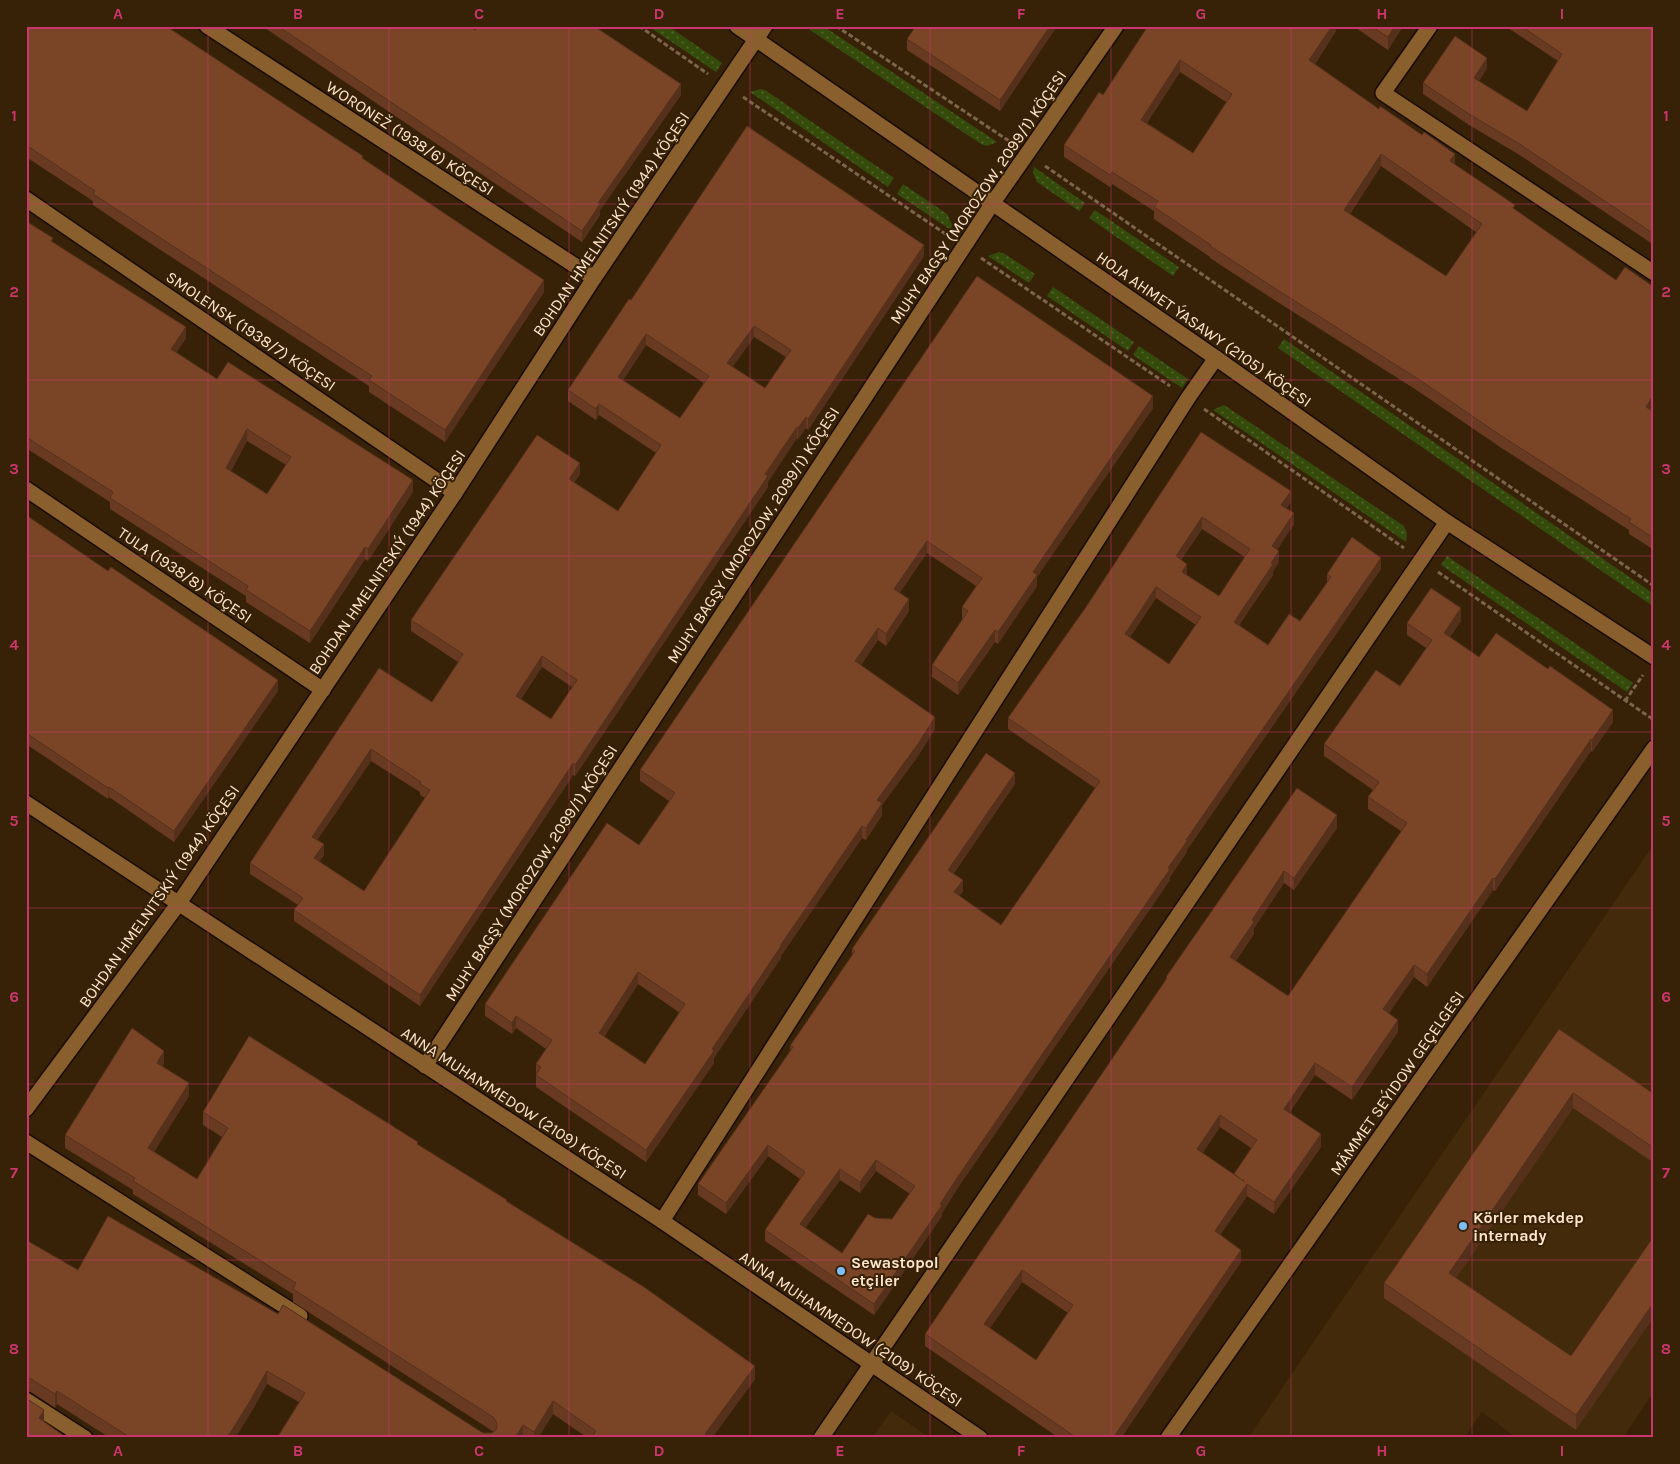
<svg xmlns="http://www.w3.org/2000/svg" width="1680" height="1464" font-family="Karla,sans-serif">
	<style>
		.built { fill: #432a0b }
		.grass { fill: url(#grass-dots) }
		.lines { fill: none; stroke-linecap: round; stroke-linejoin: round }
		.minor-casing { stroke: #1a0c01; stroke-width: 18 }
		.path { stroke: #7c654b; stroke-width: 3; stroke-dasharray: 5 2.5; stroke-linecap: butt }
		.minor { stroke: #8a5f2e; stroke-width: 15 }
		.wall { fill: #693a22; fill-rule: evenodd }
		.shaded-wall { fill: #55301b }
		.building { fill: #7a4427; stroke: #55301b; fill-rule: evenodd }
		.grid { fill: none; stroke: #cb376c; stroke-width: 1; stroke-opacity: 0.55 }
		.poi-dot { fill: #7dbef9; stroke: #372107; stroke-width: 2 }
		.labels { text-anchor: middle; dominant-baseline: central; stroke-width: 4; stroke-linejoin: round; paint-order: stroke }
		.street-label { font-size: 16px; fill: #fde4cb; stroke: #372107 }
		.poi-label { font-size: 16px; font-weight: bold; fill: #fde4cb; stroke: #372107; text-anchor: start }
		.neatline { fill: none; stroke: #cb376c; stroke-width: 2 }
		.grid-label { font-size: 16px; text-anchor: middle; font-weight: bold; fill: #cb376c }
	</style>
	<defs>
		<pattern id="grass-dots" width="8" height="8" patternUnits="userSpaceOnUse" patternTransform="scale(1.25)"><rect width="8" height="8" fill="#344b0b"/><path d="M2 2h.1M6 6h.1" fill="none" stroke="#52652d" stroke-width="1.8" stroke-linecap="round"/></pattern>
	</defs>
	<rect width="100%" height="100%" fill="#372107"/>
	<g class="built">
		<polygon points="1654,844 1654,1391 1623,1438 1517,1438 1482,1412 1464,1438 1248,1438"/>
		<polygon points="891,1411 930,1438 872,1438"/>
	</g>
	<g class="grass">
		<polygon points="648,26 668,26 722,63 716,72"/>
		<polygon points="804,26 823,26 997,142 987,146 981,144"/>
		<polygon points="760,89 765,90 894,178 888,187 750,92"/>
		<polygon points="1034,167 1085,203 1079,211 1037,182 1033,173"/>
		<polygon points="903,184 947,214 952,225 951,230 897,194"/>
		<polygon points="1095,210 1179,267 1173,276 1089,218"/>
		<polygon points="999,252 1005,254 1035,274 1029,283 988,256"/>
		<polygon points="1053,287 1134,342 1128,351 1047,296"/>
		<polygon points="1284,339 1654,594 1654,607 1278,348"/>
		<polygon points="1139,346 1188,379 1182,388 1133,355"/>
		<polygon points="1224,405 1404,526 1407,533 1406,542 1213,410"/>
		<polygon points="1447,556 1633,683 1627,692 1441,565"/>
	</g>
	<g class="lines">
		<defs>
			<g id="minor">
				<polyline points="207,26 594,278"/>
				<polyline points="737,26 1216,358 1447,522 1654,657"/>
				<polyline points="1430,26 1383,93 1654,273"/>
				<polyline points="26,199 455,493"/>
				<polyline points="26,489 323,690"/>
				<polyline points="26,803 662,1221 980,1438"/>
				<polyline points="425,1066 992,204 1116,26"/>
				<polyline points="26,1109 179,903 455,493 594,278 765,26"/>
				<polyline points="26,1142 300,1316"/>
				<polyline points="662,1221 1188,398 1216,358"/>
				<polyline points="26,1400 85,1438"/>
				<polyline points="821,1438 1447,522"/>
				<polyline points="1168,1438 1654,748"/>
			</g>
		</defs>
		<use href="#minor" class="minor-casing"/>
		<g class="path">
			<polyline points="639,26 708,74"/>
			<polyline points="836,26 1009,141"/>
			<polyline points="743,97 947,235"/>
			<polyline points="1045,166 1654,586"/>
			<polyline points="981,258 1170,386"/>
			<polyline points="1204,409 1404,548"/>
			<polyline points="1438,572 1654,720"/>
			<polyline points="1625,701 1643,675"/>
		</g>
		<use href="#minor" class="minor"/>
	</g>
	<g class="wall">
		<polygon points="26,26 363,159 544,292 445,442 369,392 369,386 130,230 93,205 93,201 26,157"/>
		<polygon points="262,26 469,26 475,30 681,95 600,210 600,215 582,242"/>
		<polygon points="916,26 1057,26 1000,111 907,50 907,39"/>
		<path d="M1148,26H1336V31L1315,64L1455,165L1515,210L1654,407L1651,411L1654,412V550L1629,534V530L1500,447L1418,391L1276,301L1210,258V257L1154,219V211L1112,184L1110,187L1064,157V145L1103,95ZM1180,72L1226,102L1193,153L1147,123ZM1381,166L1476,232L1446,276L1350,214Z"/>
		<polygon points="1353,26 1403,26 1388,50"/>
		<polygon points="1505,26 1654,26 1654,245 1518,154 1469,125 1423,94 1423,83 1487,68 1479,81 1527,111 1558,61"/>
		<path d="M26,221L53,242L186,338L176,353L217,379L413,492L368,561L365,559L310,643L246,602V596L110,509V502L26,448ZM247,441L286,465L267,494L231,471Z"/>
		<path d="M924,256L808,430L806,428L798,439L797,438L768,482V487L747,518L575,776L573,775L420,1006L294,921V910L298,905L250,874V863L379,668L432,702L458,662L411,631V620L580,474L574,483L618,511L656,453L599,415L596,420L568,401V390L631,300ZM754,337L786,357L765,388L732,367ZM646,345L704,383L680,418L623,380ZM542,667L572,687L551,719L521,699ZM371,761L420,792V795L425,798L364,891L319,862L324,855L317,840Z"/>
		<path d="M977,276L1153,408L1037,577V586L998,644L995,642L958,695L932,677V665L962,620V607L976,586L927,553L900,592L909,611L886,646L878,640L861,665L935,729L918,756L882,805V815L866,840L862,838L781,956V958L714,1058V1063L646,1162L536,1087V1064L546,1049L516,1028L512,1034L485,1016V1004L639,845L669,801L640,781V770ZM638,984L680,1013L645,1064L604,1037Z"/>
		<path d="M1201,432L1291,502L1286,508L1294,524L1277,550L1279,562L1273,571V575L1239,625L1268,645L1300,621L1327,583V574L1381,569L1187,850V852L1170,877V880L959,1186L942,1213V1216L874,1315L765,1241V1230L800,1179L768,1156L726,1214L698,1195V1184L790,1051V1046L852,955V949L1015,784L954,873L963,891L959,896L1001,925L1095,788L1008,729V718L1086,607ZM1202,529L1245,557L1219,596L1187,575L1181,560ZM1156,598L1196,625L1169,664L1130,637ZM876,1171L910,1194L892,1219L875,1218L842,1253L805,1228L840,1180L860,1193Z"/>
		<polygon points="26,515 278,691 174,842 109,797 108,799 26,744"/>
		<path d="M1461,621L1450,637L1479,657L1613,722L1592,752L1591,751L1495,891L1493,890L1427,987L1414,977L1389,1013L1398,1032L1352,1100L1315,1075L1289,1113L1321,1147L1274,1214L1247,1196L1220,1235L1241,1262L1121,1438H1059L925,1346V1334L1166,980V977L1297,788L1337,828L1294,890L1284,883L1254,928V934L1236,961L1288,996L1401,831L1368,809V797L1373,790L1324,756V744L1400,686L1426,648L1407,635V623ZM1220,1127L1251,1148L1234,1174L1202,1153ZM1022,1282L1068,1313L1036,1360L990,1328Z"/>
		<polygon points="1559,1029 1654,1094 1654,1163 1573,1108 1456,1278 1571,1356 1654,1236 1576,1430 1384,1298 1384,1283"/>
		<polygon points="164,1064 162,1066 189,1096 154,1152 197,1179 222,1137 203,1125 203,1112 418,1145 507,1201 755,1379 712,1438 588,1438 553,1414 538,1438 277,1438 299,1402 267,1384 250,1414 235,1438 110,1438 57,1404 55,1408 31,1392 26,1391 26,1240 78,1270 483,1433 492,1433 494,1432 293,1302 293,1294 133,1194 133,1190 65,1148 65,1135"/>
	</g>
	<g class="shaded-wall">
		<polygon points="1050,26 1057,26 1000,111 1000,100"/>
		<polygon points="1332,26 1336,26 1336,31 1309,72 1309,60"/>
		<polygon points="1395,26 1403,26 1388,50 1388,37"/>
		<polygon points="1487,58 1487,68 1474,89 1474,78"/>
		<polygon points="1180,60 1180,72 1141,132 1141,120"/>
		<polygon points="681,84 681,95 600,210 600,215 582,242 582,231 598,203"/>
		<polygon points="1381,154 1381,166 1344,222 1344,210"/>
		<polygon points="1455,154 1455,166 1450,161"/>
		<polygon points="1112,172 1112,184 1110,187 1110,175"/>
		<polygon points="924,245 924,256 808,430 808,419"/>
		<polygon points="544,280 544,292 445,442 445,430"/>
		<polygon points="754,326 754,337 727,375 727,363"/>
		<polygon points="186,327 186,338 171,361 171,349"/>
		<polygon points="646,334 646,345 618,388 618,377"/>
		<polygon points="1654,394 1654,407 1646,419 1646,407"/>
		<polygon points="1153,396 1153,408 1037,577 1037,586 998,644 998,632 1033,572"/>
		<polygon points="599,404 599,415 596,420 596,409"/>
		<polygon points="806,417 806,428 798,439 798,428"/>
		<polygon points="797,427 797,438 768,482 768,487 575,776 575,765"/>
		<polygon points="247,429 247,441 226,480 226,468"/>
		<polygon points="580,463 580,474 569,490 569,479"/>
		<polygon points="413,480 413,492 368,561 368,549"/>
		<polygon points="1291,491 1291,502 1281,516 1281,505"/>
		<polygon points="1294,513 1294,524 1272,557 1272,546"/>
		<polygon points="1202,517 1202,529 1176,567 1176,556"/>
		<polygon points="927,541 927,553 894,601 894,589"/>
		<polygon points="365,547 365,559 310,643 310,631"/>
		<polygon points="1279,551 1279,562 1273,571 1273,575 1234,633 1234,622"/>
		<polygon points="1381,558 1381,569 1187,850 1187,852 1170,877 1170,880 959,1186 942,1213 942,1216 874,1315 874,1304 959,1175 1186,840"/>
		<polygon points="1187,564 1187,575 1182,572"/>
		<polygon points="1156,587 1156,598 1125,645 1125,634"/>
		<polygon points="909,599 909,611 886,646 886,634"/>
		<polygon points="1461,608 1461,621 1444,645 1444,633"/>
		<polygon points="878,628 878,640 855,673 855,661"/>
		<polygon points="995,630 995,642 958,695 958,683"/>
		<polygon points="542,656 542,667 516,707 516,696"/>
		<polygon points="278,680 278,691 174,842 174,831"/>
		<polygon points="1613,710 1613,722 1592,752 1592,740"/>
		<polygon points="935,717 935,729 918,756 882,805 882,815 866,840 866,828 877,800"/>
		<polygon points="1591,739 1591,751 1495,891 1495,879"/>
		<polygon points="371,749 371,761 312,848 312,837"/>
		<polygon points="573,763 573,775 420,1006 420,995"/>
		<polygon points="1015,773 1015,784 948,881 948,870"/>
		<polygon points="109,787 109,797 108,799 108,788"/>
		<polygon points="1337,815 1337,828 1294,890 1294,878"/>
		<polygon points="862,826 862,838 781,956 781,958 714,1058 714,1063 646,1162 646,1150 780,946"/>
		<polygon points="324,844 324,855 314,870 314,858"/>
		<polygon points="1284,871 1284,883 1254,928 1254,934 1230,969 1230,957 1252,920"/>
		<polygon points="1493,878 1493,890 1427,987 1427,974"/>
		<polygon points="963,880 963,891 954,904 954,892"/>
		<polygon points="1414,965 1414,977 1383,1022 1383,1009"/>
		<polygon points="638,972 638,984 599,1045 599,1033"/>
		<polygon points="516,1016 516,1028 512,1034 512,1023"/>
		<polygon points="1398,1020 1398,1032 1352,1100 1352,1087"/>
		<polygon points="164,1051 164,1064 157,1076 157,1063"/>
		<polygon points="1315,1063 1315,1075 1284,1121 1284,1109"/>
		<polygon points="189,1083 189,1096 148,1161 148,1148"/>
		<polygon points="1573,1093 1573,1108 1449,1288 1449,1273"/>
		<polygon points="1220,1115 1220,1127 1197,1162 1197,1149"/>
		<polygon points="1321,1134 1321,1147 1274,1214 1274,1202"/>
		<polygon points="768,1145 768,1156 726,1214 726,1203"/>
		<polygon points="876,1160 876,1171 860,1193 860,1182"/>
		<polygon points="840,1169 840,1180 800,1235 800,1224"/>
		<polygon points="1247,1184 1247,1196 1215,1243 1215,1231"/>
		<polygon points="1241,1250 1241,1262 1121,1438 1113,1438"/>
		<polygon points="1022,1270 1022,1282 984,1336 984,1324"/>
		<polygon points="1654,1302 1654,1317 1576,1430 1576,1415"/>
		<polygon points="755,1366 755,1379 712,1438 705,1438 705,1434"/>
		<polygon points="267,1371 267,1384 250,1414 235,1438 227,1438"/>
		<polygon points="57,1391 57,1404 55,1408 55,1394"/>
		<polygon points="553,1401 553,1414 538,1438 534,1438 534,1432"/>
		<polygon points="44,1410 44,1423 39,1418"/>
		<polygon points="523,1425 523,1438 515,1438"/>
	</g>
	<g class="building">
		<polygon points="26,26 166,26 346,145 363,156 362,158 544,280 445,430 369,380 372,376 130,218 93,194 95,191 26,145"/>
		<polygon points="278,26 469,26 475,30 477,26 594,26 681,84 598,203 600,204 582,231"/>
		<polygon points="916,26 1050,26 1000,100 907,39"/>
		<path d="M1148,26H1332L1309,60L1379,109L1380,106L1422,135L1424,132L1455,154L1450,161L1515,205L1513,208L1616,280L1625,267L1654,287V394L1646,407L1654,412V538L1629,522L1631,519L1500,435L1418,379L1276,289L1210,246L1211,245L1154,207L1158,201L1112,172L1110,175L1064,145L1099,92L1103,95ZM1180,60L1232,94L1193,153L1141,120ZM1381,154L1482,224L1446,276L1344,210Z"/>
		<polygon points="1371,26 1395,26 1388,37"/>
		<polygon points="1521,26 1654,26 1654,234 1518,143 1469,114 1423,83 1455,36 1487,58 1474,78 1527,111 1562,54"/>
		<path d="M747,126L924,245L808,419L806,417L798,428L797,427L765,474L768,476L747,507L575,765L573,763L420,995L294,910L303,898L250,863L379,668L432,702L459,661H458L463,654L411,620L537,435L580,463L569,479L618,511L661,445L599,404L596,409L568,390L629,299L631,300ZM754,326L791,350L765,388L727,363ZM646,334L709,376L680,418L618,377ZM542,656L577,680L551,719L516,696ZM371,749L421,782L420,784L430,790L364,891L314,858L324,844L312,837Z"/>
		<path d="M26,221L53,238L51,241L186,327L171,349L217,379L228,362L413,480L368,549L365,547L310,631L246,590L248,586L110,498L113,492L26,437ZM247,429L291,457L267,494L226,468Z"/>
		<path d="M977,276L1153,396L1033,572L1037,575L998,632L995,630L958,683L932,665L968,611L962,607L982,578L927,541L894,589L909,599L886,634L878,628L855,661L935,717L918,744L877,800L882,803L866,828L862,826L780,946H781L712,1049L714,1051L646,1150L536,1075L541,1067L536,1064L552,1040L516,1016L512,1023L485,1004L607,823L639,845L675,793L640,770ZM638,972L685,1004L645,1064L599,1033Z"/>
		<path d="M1201,432L1291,491L1281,505L1294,513L1272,546L1279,551L1271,563L1273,564L1234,622L1268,645L1289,614L1300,621L1331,577L1327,574L1352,537L1381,558L1186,840L1187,841L1168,868L1170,869L959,1175L940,1204L942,1205L874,1304L765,1230L805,1172L768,1145L726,1203L698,1184L793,1047L790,1046L855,951L852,949L986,753L1015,773L948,870L963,880L954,892L1001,925L1100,781L1008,718L1086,607ZM1202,517L1250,549L1219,596L1182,572L1187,564L1176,556ZM1156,587L1201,617L1169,664L1125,634ZM876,1160L915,1186L892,1219L875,1218L868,1214L842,1253L800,1224L840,1169L860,1182Z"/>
		<polygon points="26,515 108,571 111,567 278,680 174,831 109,787 108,788 26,733"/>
		<path d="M1431,588L1461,608L1444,633L1479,657L1496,633L1548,669L1550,666L1613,710L1592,740L1591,739L1495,879L1493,878L1427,974L1414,965L1383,1009L1398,1020L1352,1087L1315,1063L1284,1109L1321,1134L1274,1202L1247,1184L1215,1231L1241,1250L1113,1438H1077L925,1334L1167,978L1166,977L1297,788L1337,815L1294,878L1284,871L1252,920L1254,922L1230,957L1288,996L1407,823L1368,797L1379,782L1324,744L1376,670L1400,686L1432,640L1407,623ZM1220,1115L1257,1140L1234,1174L1245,1182L1197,1149ZM1022,1270L1073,1305L1036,1360L984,1324Z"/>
		<polygon points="132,1028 164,1051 157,1063 189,1083 148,1148 197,1179 228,1128 203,1112 249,1036 418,1142 417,1144 507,1200 506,1201 644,1287 755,1366 705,1434 710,1438 591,1438 596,1431 553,1401 534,1432 523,1425 515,1438 277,1438 305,1393 267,1371 250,1401 227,1438 131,1438 57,1391 55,1394 31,1379 26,1378 26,1240 78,1270 108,1216 278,1314 283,1305 483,1433 492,1433 496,1430 497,1426 496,1421 493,1417 293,1289 296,1283 133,1181 135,1178 65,1135"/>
		<polygon points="1559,1029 1654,1094 1654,1148 1573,1093 1449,1273 1571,1356 1654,1236 1654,1302 1576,1415 1384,1283"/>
		<polygon points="26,1398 44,1410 39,1418 67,1438 26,1438"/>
	</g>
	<path class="grid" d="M208,26V1438M389,26V1438M569,26V1438M750,26V1438M930,26V1438M1111,26V1438M1291,26V1438M1472,26V1438M26,204H1654M26,380H1654M26,556H1654M26,732H1654M26,908H1654M26,1084H1654M26,1260H1654"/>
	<g class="poi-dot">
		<circle cx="1463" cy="1226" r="5"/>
		<circle cx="841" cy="1271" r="5"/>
	</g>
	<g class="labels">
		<g class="street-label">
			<text transform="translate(410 138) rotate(33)">WORONEŽ (1938/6) KÖÇESI</text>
			<text transform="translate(978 197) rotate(-56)">MUHY BAGŞY (MOROZOW, 2099/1) KÖÇESI</text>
			<text transform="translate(611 224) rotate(-56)">BOHDAN HMELNITSKIÝ (1944) KÖÇESI</text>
			<text transform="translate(1204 329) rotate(35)">HOJA AHMET ÝASAWY (2105) KÖÇESI</text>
			<text transform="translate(251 331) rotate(34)">SMOLENSK (1938/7) KÖÇESI</text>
			<text transform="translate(753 535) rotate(-57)">MUHY BAGŞY (MOROZOW, 2099/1) KÖÇESI</text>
			<text transform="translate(387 562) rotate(-56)">BOHDAN HMELNITSKIÝ (1944) KÖÇESI</text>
			<text transform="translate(185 575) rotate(34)">TULA (1938/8) KÖÇESI</text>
			<text transform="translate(531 873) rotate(-57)">MUHY BAGŞY (MOROZOW, 2099/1) KÖÇESI</text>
			<text transform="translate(159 896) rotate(-55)">BOHDAN HMELNITSKIÝ (1944) KÖÇESI</text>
			<text transform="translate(1397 1083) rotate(-55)">MÄMMET SEÝIDOW GEÇELGESI</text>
			<text transform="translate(514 1103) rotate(33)">ANNA MUHAMMEDOW (2109) KÖÇESI</text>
			<text transform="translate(851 1329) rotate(34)">ANNA MUHAMMEDOW (2109) KÖÇESI</text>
		</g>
		<g class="poi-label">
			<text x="1473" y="1217">Körler mekdep<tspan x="1473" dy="18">internady</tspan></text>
			<text x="851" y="1262">Sewastopol<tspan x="851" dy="18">etçiler</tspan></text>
		</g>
	</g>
	<rect width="1680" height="1464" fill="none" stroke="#372107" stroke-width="55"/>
	<rect x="28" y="28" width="1624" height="1408" class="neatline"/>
	<g class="grid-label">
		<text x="118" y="19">A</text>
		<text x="298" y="19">B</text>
		<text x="479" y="19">C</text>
		<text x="659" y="19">D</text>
		<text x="840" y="19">E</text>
		<text x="1021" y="19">F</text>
		<text x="1201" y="19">G</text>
		<text x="1382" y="19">H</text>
		<text x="1562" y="19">I</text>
		<text x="14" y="121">1</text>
		<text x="1666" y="121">1</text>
		<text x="14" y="297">2</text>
		<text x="1666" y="297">2</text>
		<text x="14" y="474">3</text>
		<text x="1666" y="474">3</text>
		<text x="14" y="650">4</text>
		<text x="1666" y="650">4</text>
		<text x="14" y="826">5</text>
		<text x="1666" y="826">5</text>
		<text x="14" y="1002">6</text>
		<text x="1666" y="1002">6</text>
		<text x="14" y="1178">7</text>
		<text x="1666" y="1178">7</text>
		<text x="14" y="1354">8</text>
		<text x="1666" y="1354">8</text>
		<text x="118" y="1456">A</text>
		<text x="298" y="1456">B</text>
		<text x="479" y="1456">C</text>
		<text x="659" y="1456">D</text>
		<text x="840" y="1456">E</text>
		<text x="1021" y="1456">F</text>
		<text x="1201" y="1456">G</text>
		<text x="1382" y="1456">H</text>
		<text x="1562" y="1456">I</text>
	</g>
</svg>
